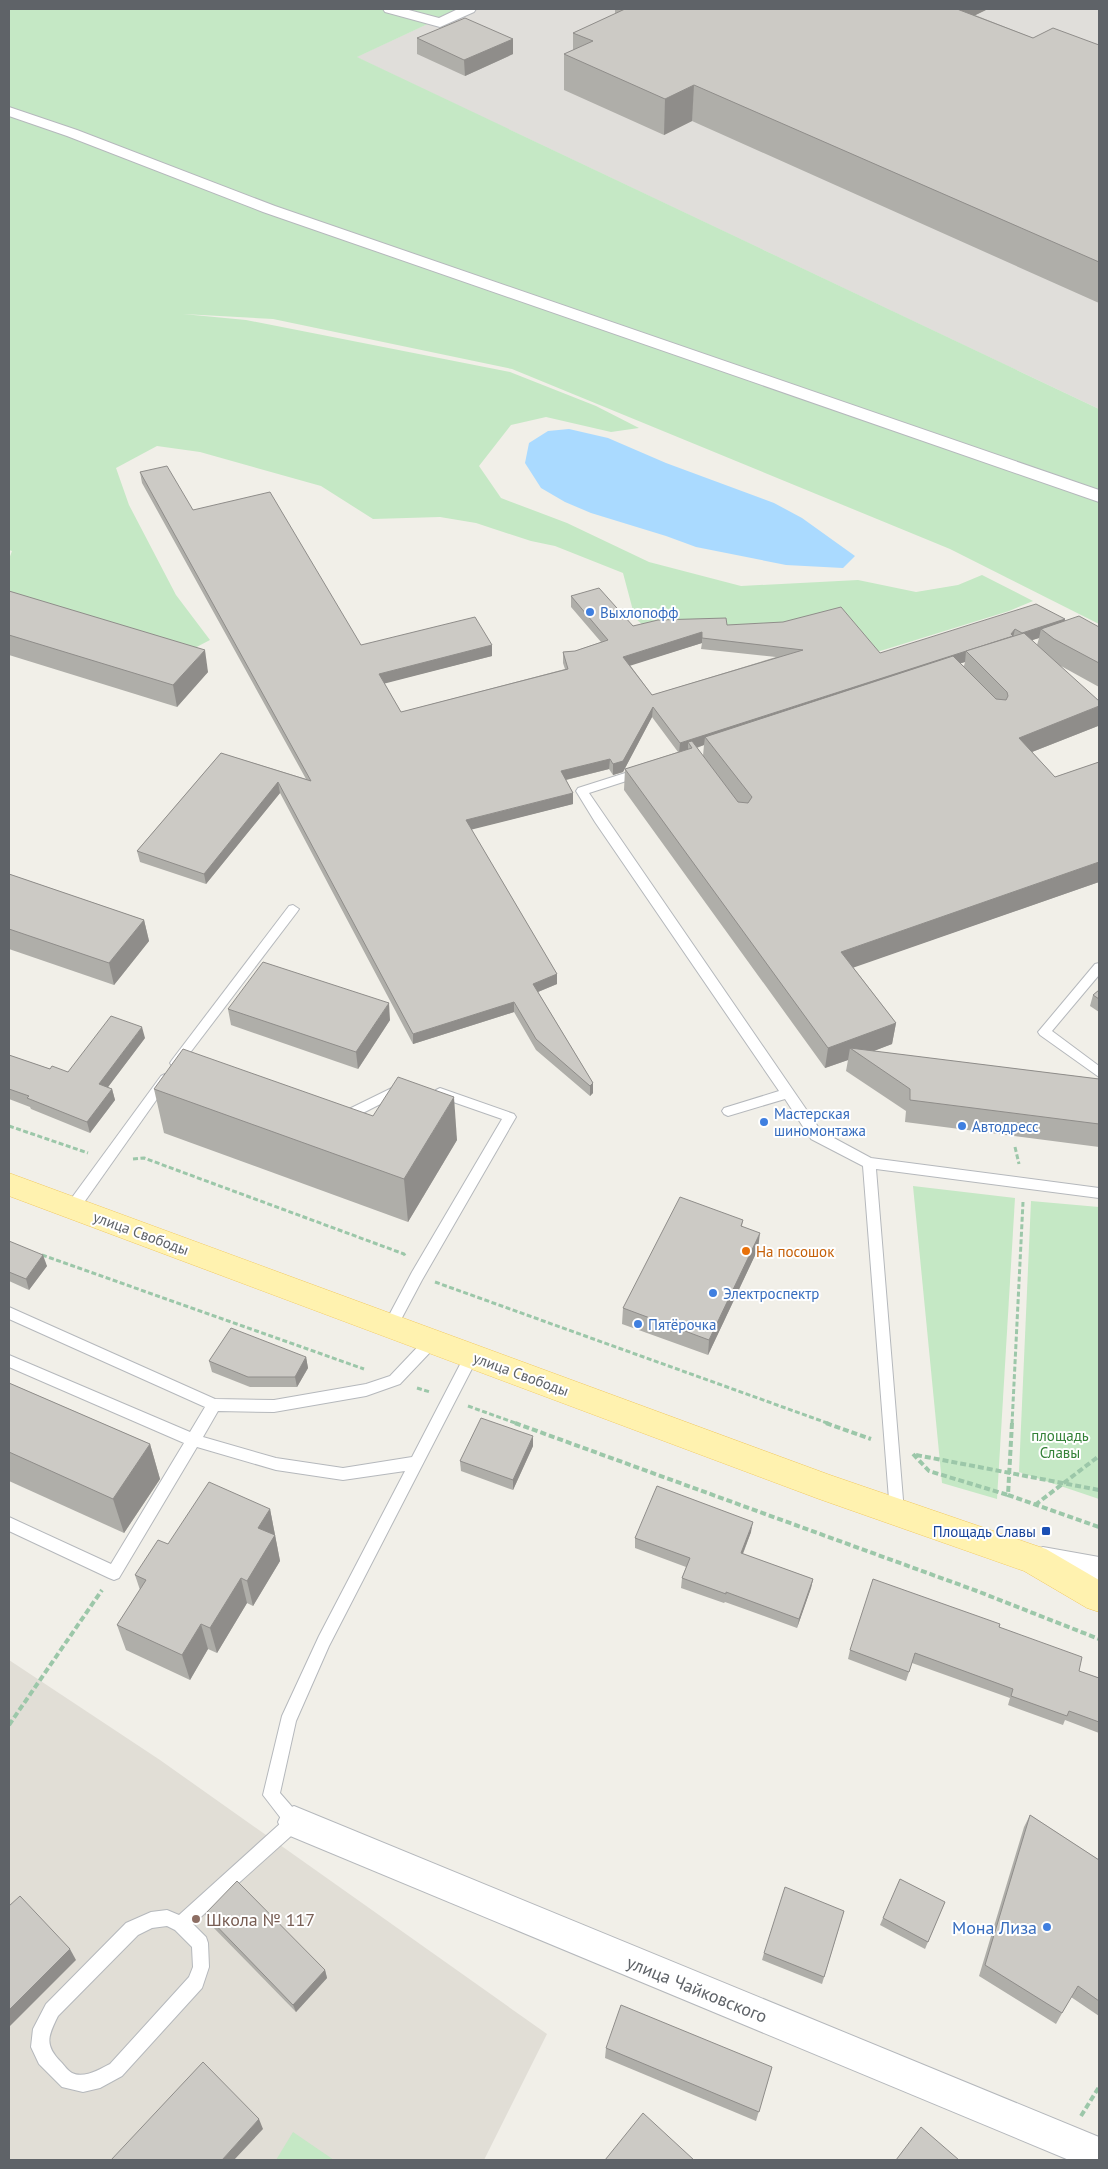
<svg xmlns="http://www.w3.org/2000/svg" width="1108" height="2169" font-family="'PT Sans',sans-serif">
	<style>
		.industrial { fill: #e0deda }
		.education { fill: #e1ded6 }
		.green { fill: #c5e8c5 }
		.water { fill: #aadaff }
		.lines { fill: none; stroke-linecap: round; stroke-linejoin: round }
		.service-casing { stroke: #b5b8bc; stroke-width: 2 }
		.minor-casing { stroke: #b5b8bc; stroke-width: 2 }
		.primary-casing { stroke: #f2c960; stroke-width: 1 }
		.path-far1 { stroke: #9cc7a9; stroke-width: 3; stroke-dasharray: 5 2.5; stroke-linecap: butt }
		.path { stroke: #9cc7a9; stroke-width: 4; stroke-dasharray: 6 3; stroke-linecap: butt }
		.service { fill: #fff; fill-rule: evenodd }
		.minor { fill: #fff; fill-rule: evenodd }
		.primary { fill: #fff2af; fill-rule: evenodd }
		.wall { fill: #afaea9; fill-rule: evenodd }
		.shaded-wall { fill: #8f8d8a }
		.building { fill: #cccac5; stroke: #8f8d8a; fill-rule: evenodd }
		.shop-dot { fill: #3f7fe0; stroke: #fff; stroke-width: 2 }
		.food-dot { fill: #e8710a; stroke: #fff; stroke-width: 2 }
		.transit-dot { fill: #1a4fb4; stroke: #fff; stroke-width: 2 }
		.education-dot { fill: #8d6e63; stroke: #fff; stroke-width: 2 }
		.labels { text-anchor: middle; dominant-baseline: central; stroke-width: 4; stroke-linejoin: round; paint-order: stroke }
		.shop-label { font-size: 15px; fill: #366cbe; stroke: #fff; text-anchor: start }
		.street-label { font-size: 15px; fill: #5f6368; stroke: #fff }
		.food-label { font-size: 15px; fill: #c56008; stroke: #fff; text-anchor: start }
		.park-label { font-size: 15px; fill: #348238; stroke: #fff }
		.transit-label { font-size: 15px; fill: #164399; stroke: #fff; text-anchor: end }
		.near-education-label { font-size: 18px; fill: #785e54; stroke: #fff; text-anchor: start }
		.near-shop-label { font-size: 18px; fill: #366cbe; stroke: #fff; text-anchor: end }
		.near-street-label { font-size: 18px; fill: #5f6368; stroke: #fff }
	</style>
	<rect width="100%" height="100%" fill="#f1efe8"/>
	<polygon class="industrial" points="460,9 1099,9 1099,409 356,57"/>
	<polygon class="education" points="9,1660 160,1760 547,2034 484,2160 9,2160"/>
	<g class="green">
		<polygon points="9,9 460,9 357,57 1099,409 1099,624 950,549 512,369 273,319 183,314 246,320 510,372 596,406 639,428 611,432 546,417 511,425 479,466 501,498 567,523 649,562 741,586 858,580 916,592 958,585 982,575 1033,601 1009,611 877,652 750,633 645,627 635,618 623,573 555,546 531,541 476,523 440,517 373,519 321,486 200,452 157,446 116,468 129,505 176,595 210,640 185,653 9,602 9,559 12,551 9,550"/>
		<polygon points="913,1186 1015,1198 997,1499 942,1483"/>
		<polygon points="1031,1201 1099,1207 1099,1499 1019,1472"/>
		<polygon points="293,2132 334,2160 276,2160"/>
	</g>
	<polygon class="water" points="569,429 608,438 666,463 774,503 802,518 855,556 843,568 786,565 696,547 666,536 591,513 565,502 541,488 525,463 529,443 548,431"/>
	<g class="lines">
		<defs>
			<g id="service">
				<polygon points="641,768 645,769 646,772 645,775 589,793 821,1131 871,1158 1099,1188 1099,1198 876,1169 904,1512 902,1517 897,1519 892,1517 890,1512 863,1166 811,1139 785,1099 728,1116 724,1114 722,1111 724,1108 779,1091 595,822 576,791 578,788"/>
				<polygon points="293,905 299,909 297,912 180,1066 172,1066 170,1063 172,1060 289,906"/>
				<polygon points="1099,963 1099,975 1052,1031 1099,1066 1099,1077 1040,1035 1038,1032 1095,964"/>
				<polygon points="165,1074 169,1076 171,1079 169,1082 78,1211 73,1212 68,1211 66,1207 68,1203 161,1076"/>
				<path d="M400,1084L404,1086L406,1089L404,1092L353,1118C347,1121 339,1118 336,1112L338,1109L342,1107L349,1109Z"/>
				<polygon points="440,1088 514,1114 516,1117 422,1280 396,1329 391,1331 386,1329 384,1325 386,1321 412,1272 502,1119 436,1096 434,1093 436,1090"/>
				<path d="M9,1307L215,1399L274,1400L366,1384L390,1376L427,1337L432,1335L437,1337L439,1341L437,1345L400,1384L366,1396L274,1412L218,1411L203,1437L276,1458L343,1468L412,1457L467,1351L472,1349L477,1351L479,1355L329,1646L296,1721L280,1793L300,1816L302,1822L300,1828L193,1924L206,1937L208,1943L209,1967L202,1988L122,2076L100,2088L83,2092L62,2087L39,2064L31,2047L33,2029L46,2004L126,1923L151,1912L167,1910L179,1915L283,1821L263,1795L282,1716L319,1636L405,1471L343,1480L276,1470L197,1447L119,1578L114,1580L109,1578L9,1531V1517L111,1564L184,1443L9,1367V1355L190,1432L205,1407L9,1319ZM167,1926L175,1930L192,1947L193,1967L189,1977L110,2064C100,2069 84,2079 72,2073C68,2071 64,2065 61,2062C44,2045 48,2036 58,2016L138,1935L152,1928Z"/>
			</g>
			<g id="minor">
				<polygon points="383,9 405,9 439,18 458,9 476,9 474,12 440,27 385,12"/>
				<polygon points="9,107 77,130 275,206 1099,490 1099,502 263,212 67,136 9,116"/>
				<polygon points="1043,1547 1099,1557 1099,1585 1043,1575 1032,1571 1028,1561 1032,1551"/>
				<polygon points="294,1806 1099,2137 1099,2160 1069,2160 283,1833 278,1822 283,1811"/>
			</g>
			<polygon id="primary" points="9,1173 830,1475 1034,1545 1046,1549 1099,1580 1099,1612 1087,1608 1024,1571 819,1499 9,1196"/>
		</defs>
		<use href="#service" class="service-casing"/>
		<use href="#minor" class="minor-casing"/>
		<use href="#primary" class="primary-casing"/>
		<g class="path-far1">
			<polyline points="9,1126 88,1153"/>
			<polyline points="1015,1147 1019,1164"/>
			<polyline points="133,1159 144,1158 404,1254 406,1257"/>
			<polyline points="42,1255 364,1369"/>
			<polyline points="435,1282 830,1424"/>
			<polyline points="417,1388 430,1392"/>
			<polyline points="468,1406 518,1424"/>
			<polyline points="1012,1424 1023,1202"/>
		</g>
		<g class="path">
			<polyline points="515,1423 977,1591 1099,1639"/>
			<polyline points="826,1423 871,1439"/>
			<polyline points="1012,1423 1008,1495 1099,1527"/>
			<polyline points="913,1454 929,1471 1008,1495"/>
			<polyline points="916,1455 1099,1490"/>
			<polyline points="1035,1505 1099,1456"/>
			<polyline points="9,1725 102,1590"/>
			<polyline points="1081,2116 1099,2087"/>
		</g>
		<use href="#service" class="service"/>
		<use href="#minor" class="minor"/>
		<use href="#primary" class="primary"/>
	</g>
	<g class="wall">
		<polygon points="615,9 988,9 975,15 1033,38 1099,45 1099,303 692,121 664,135 564,90 564,54 573,50 573,33 615,14"/>
		<polygon points="417,38 513,39 513,54 465,76 417,54"/>
		<path d="M140,472L193,510L361,645H492V656L384,683L401,712L565,669L563,663V652L575,651L601,642L571,607V596L633,626L727,625L880,653L1065,619V621L1099,627V687L1061,666L1098,726L1032,752L1055,777L1099,762V882L853,967L896,1023L892,1044L873,1051L1099,1079V1147L905,1122L906,1111L846,1071L848,1060L825,1068L624,790L625,769L678,752L652,717L623,772L613,775L609,769L566,780L573,793V804L471,829L557,974V984L538,992L593,1083V1093L590,1096L536,1050L514,1012L413,1044L280,793L206,884L140,862L137,851L221,753L306,779L142,483ZM1039,638L1037,645L1032,640ZM702,643L701,649L776,657L652,695L630,665ZM965,662L964,666L960,663ZM704,745L703,756L697,748Z"/>
		<polygon points="9,591 208,672 177,707 9,655"/>
		<polygon points="9,874 144,920 149,941 114,985 9,949"/>
		<polygon points="1099,990 1099,1012 1090,1006 1093,995"/>
		<polygon points="228,1009 390,1020 358,1069 231,1025"/>
		<polygon points="145,1038 108,1087 112,1089 115,1100 90,1133 31,1109 30,1107 9,1099 9,1055 50,1069 68,1072"/>
		<polygon points="154,1089 373,1116 457,1140 408,1222 164,1133"/>
		<polygon points="743,1220 742,1226 758,1249 708,1355 622,1324 623,1308"/>
		<polygon points="9,1241 47,1266 29,1290 9,1281"/>
		<polygon points="306,1357 308,1368 297,1387 250,1387 212,1372 209,1361"/>
		<polygon points="9,1383 150,1444 160,1479 124,1533 9,1481"/>
		<polygon points="533,1446 513,1490 461,1471 460,1461"/>
		<polygon points="270,1509 280,1561 253,1606 247,1603 217,1653 208,1649 190,1680 126,1650 117,1625 140,1590 135,1575 168,1544"/>
		<polygon points="751,1532 743,1554 813,1579 811,1588 797,1628 725,1602 724,1603 681,1588 682,1578 686,1567 635,1548 635,1538"/>
		<polygon points="999,1627 1079,1671 1099,1678 1099,1733 1065,1720 1063,1725 1008,1705 1010,1698 912,1663 906,1681 848,1659 850,1650"/>
		<polygon points="1030,1815 1099,1860 1099,2016 1071,1997 1056,2024 979,1976 1024,1827"/>
		<polygon points="945,1902 925,1949 880,1925 883,1918"/>
		<polygon points="844,1911 822,1984 762,1960 764,1953"/>
		<polygon points="205,1914 325,1970 327,1978 296,2012 208,1922"/>
		<polygon points="606,2048 772,2067 756,2121 605,2058"/>
	</g>
	<g class="shaded-wall">
		<polygon points="937,9 988,9 933,36"/>
		<polygon points="513,39 513,54 465,76 464,60"/>
		<polygon points="694,85 692,121 664,135 665,99"/>
		<polygon points="1065,619 1063,630 1041,629 1039,638 1020,644 1022,633"/>
		<polygon points="1015,629 1011,647 966,651 965,662 710,744 705,737 704,745 692,749 692,748 688,742 688,751 679,753 680,743 1011,634"/>
		<polygon points="702,632 702,643 623,668 623,657"/>
		<polygon points="492,645 492,656 379,685 379,674"/>
		<polygon points="205,650 208,672 177,707 173,685"/>
		<polygon points="1099,706 1099,721 1098,726 1014,759 1019,738"/>
		<polygon points="653,707 652,717 623,772 613,775 613,764"/>
		<polygon points="610,759 609,769 561,781 561,771"/>
		<polygon points="278,782 280,793 206,884 204,874"/>
		<polygon points="573,793 573,804 466,831 466,820"/>
		<polygon points="1099,862 1099,882 838,973 841,952"/>
		<polygon points="144,920 149,941 114,985 109,963"/>
		<polygon points="557,974 557,984 533,994 533,984"/>
		<polygon points="514,1002 514,1012 413,1044 413,1034"/>
		<polygon points="389,1003 390,1020 358,1069 356,1052"/>
		<polygon points="896,1023 892,1044 861,1056 850,1048 848,1060 825,1068 828,1048"/>
		<polygon points="142,1027 145,1038 102,1095 99,1084"/>
		<polygon points="593,1083 593,1093 590,1096 590,1086"/>
		<polygon points="112,1089 115,1100 90,1133 87,1122"/>
		<polygon points="454,1097 457,1140 408,1222 404,1179"/>
		<polygon points="760,1233 758,1249 708,1355 709,1340"/>
		<polygon points="43,1255 47,1266 29,1290 26,1279"/>
		<polygon points="306,1357 308,1368 297,1387 295,1377"/>
		<polygon points="533,1436 533,1446 513,1490 513,1480"/>
		<polygon points="150,1444 160,1479 124,1533 113,1499"/>
		<polygon points="270,1509 280,1561 253,1606 247,1581 258,1528"/>
		<polygon points="753,1522 751,1532 739,1563 741,1553"/>
		<polygon points="241,1578 247,1603 217,1653 210,1628"/>
		<polygon points="813,1579 811,1588 797,1628 799,1619"/>
		<polygon points="201,1624 208,1649 190,1680 182,1655"/>
		<polygon points="70,1949 76,1960 9,2027 9,2010"/>
		<polygon points="325,1970 327,1978 296,2012 293,2005"/>
		<polygon points="259,2119 263,2129 234,2160 222,2160"/>
	</g>
	<g class="building">
		<polygon points="624,9 957,9 1033,38 1053,28 1099,45 1099,262 694,85 665,99 564,54 593,41 573,33 625,9"/>
		<polygon points="465,18 513,39 464,60 417,38"/>
		<path d="M167,466L193,510L270,492L361,645L475,617L492,645L379,674L401,712L568,669L563,652L575,651L608,640L571,596L599,588L633,626L658,620L726,618L727,625L783,622L841,607L880,653L1036,604L1065,619L1022,633L1015,629L1011,634L1013,636L680,743L653,707L623,761L613,764L610,759L561,771L573,793L466,820L557,974L533,984L593,1083L590,1086L536,1039L514,1002L413,1034L278,782L204,874L137,851L221,753L311,781L140,472ZM702,632V638L803,650L652,695L623,657Z"/>
		<polygon points="9,591 205,650 173,685 9,635"/>
		<polygon points="1079,616 1099,627 1099,663 1054,639 1041,629"/>
		<polygon points="1024,633 1099,701 1099,706 1019,738 1055,777 1099,762 1099,862 841,952 896,1023 828,1048 625,769 692,748 688,742 692,741 738,802 748,803 752,797 705,737 953,656 996,699 1006,700 1008,696 1007,692 966,651"/>
		<polygon points="9,874 144,920 109,963 9,929"/>
		<polygon points="263,962 389,1003 356,1052 228,1009"/>
		<polygon points="1099,990 1099,999 1093,995"/>
		<polygon points="111,1016 142,1027 99,1084 112,1089 87,1122 27,1098 29,1096 9,1089 9,1055 50,1069 52,1066 68,1072"/>
		<polygon points="850,1048 1099,1079 1099,1124 910,1100 910,1089"/>
		<polygon points="183,1049 373,1116 398,1077 454,1097 404,1179 154,1089"/>
		<polygon points="680,1197 743,1220 741,1226 760,1233 709,1340 623,1308"/>
		<polygon points="9,1241 43,1255 26,1279 9,1272"/>
		<polygon points="231,1328 306,1357 295,1377 248,1377 209,1361"/>
		<polygon points="9,1383 150,1444 113,1499 9,1452"/>
		<polygon points="481,1418 533,1436 513,1480 460,1461"/>
		<polygon points="209,1482 270,1509 258,1528 275,1535 247,1581 241,1578 210,1628 201,1624 182,1655 117,1625 146,1580 135,1575 158,1540 168,1544"/>
		<polygon points="657,1486 753,1522 741,1553 813,1579 799,1619 726,1592 726,1594 682,1578 690,1558 635,1538"/>
		<polygon points="873,1579 1000,1624 999,1627 1082,1657 1079,1671 1099,1678 1099,1722 1069,1711 1067,1716 1011,1696 1013,1689 915,1653 909,1672 850,1650"/>
		<polygon points="1030,1815 1099,1860 1099,2001 1078,1986 1062,2013 985,1965"/>
		<polygon points="900,1879 945,1902 928,1942 883,1918"/>
		<polygon points="237,1881 325,1970 293,2005 205,1914"/>
		<polygon points="785,1887 844,1911 824,1977 764,1953"/>
		<polygon points="20,1896 70,1949 9,2010 9,1906"/>
		<polygon points="621,2005 772,2067 759,2112 606,2048"/>
		<polygon points="203,2062 259,2119 222,2160 111,2160"/>
		<polygon points="643,2113 694,2160 605,2160"/>
		<polygon points="921,2127 959,2160 896,2160"/>
	</g>
	<g class="shop-dot">
		<circle cx="590" cy="612" r="5"/>
		<circle cx="764" cy="1122" r="5"/>
		<circle cx="962" cy="1126" r="5"/>
		<circle cx="713" cy="1293" r="5"/>
		<circle cx="638" cy="1324" r="5"/>
		<circle cx="1047" cy="1927" r="5"/>
	</g>
	<circle class="food-dot" cx="746" cy="1251" r="5"/>
	<rect class="transit-dot" x="1041" y="1526" width="10" height="10" rx="2.5"/>
	<circle class="education-dot" cx="196" cy="1919" r="5"/>
	<g class="labels">
		<g class="shop-label">
			<text x="600" y="612">Выхлопофф</text>
			<text x="774" y="1113">Мастерская<tspan x="774" dy="17">шиномонтажа</tspan></text>
			<text x="972" y="1126">Автодресс</text>
			<text x="723" y="1293">Электроспектр</text>
			<text x="648" y="1324">Пятёрочка</text>
		</g>
		<g class="street-label">
			<text transform="translate(141 1233) rotate(20)">улица Свободы</text>
			<text transform="translate(521 1374) rotate(20)">улица Свободы</text>
		</g>
		<g class="food-label">
			<text x="756" y="1251">На посошок</text>
		</g>
		<g class="park-label">
			<text x="1060" y="1435">площадь<tspan x="1060" dy="17">Славы</tspan></text>
		</g>
		<g class="transit-label">
			<text x="1036" y="1531">Площадь Славы</text>
		</g>
		<g class="near-education-label">
			<text x="206" y="1919">Школа № 117</text>
		</g>
		<g class="near-shop-label">
			<text x="1037" y="1927">Мона Лиза</text>
		</g>
		<g class="near-street-label">
			<text transform="translate(697 1989) rotate(22)">улица Чайковского</text>
		</g>
	</g>
	<rect width="1108" height="2169" fill="none" stroke="#5f6368" stroke-width="20"/>
</svg>
